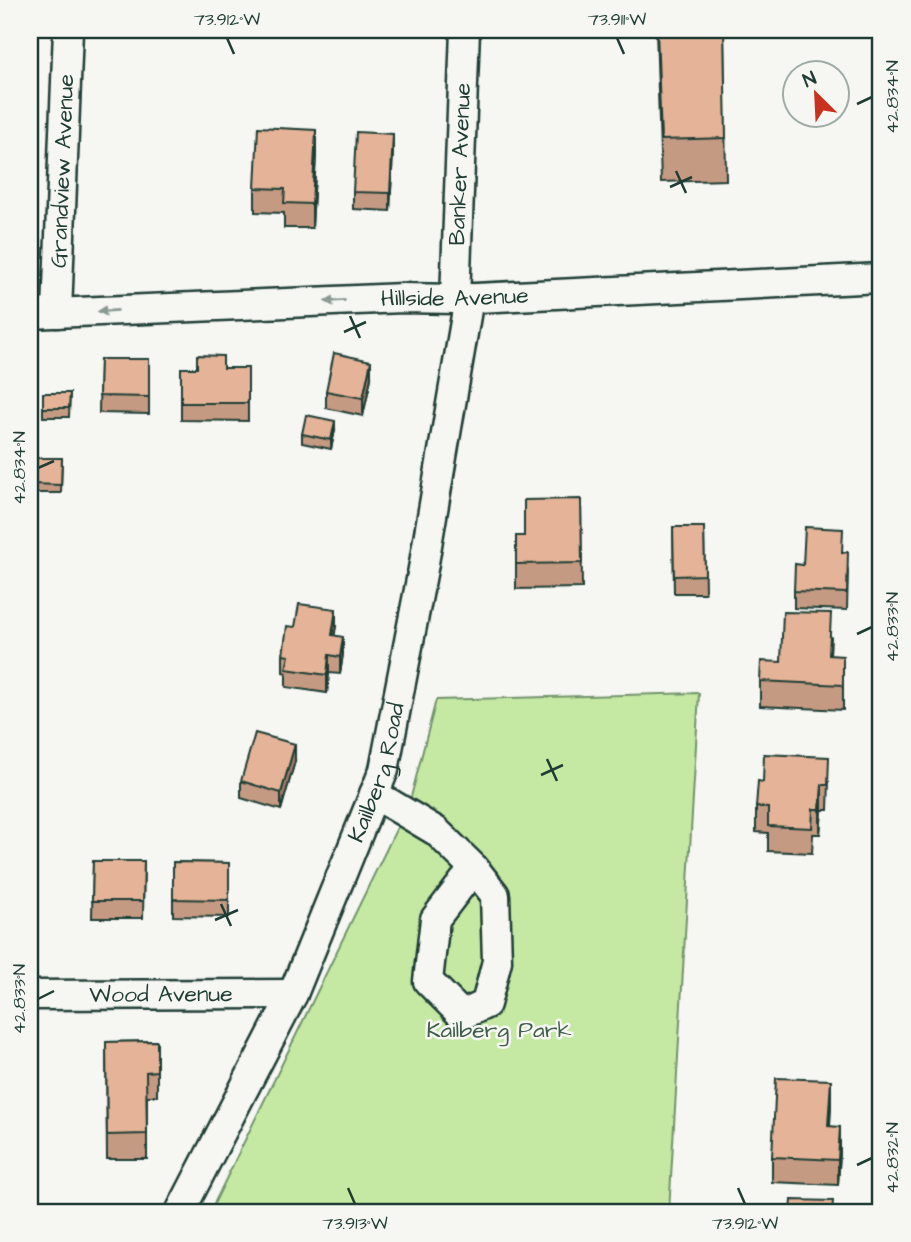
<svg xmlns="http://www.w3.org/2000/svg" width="911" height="1242" viewBox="0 0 911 1242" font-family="'Architects Daughter',sans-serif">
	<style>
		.green { fill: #c5e9a3; stroke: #72936c; stroke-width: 2 }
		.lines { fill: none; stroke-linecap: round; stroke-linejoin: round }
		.minor-casing { stroke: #1f3d34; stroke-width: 33 }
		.minor { stroke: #f6f6f2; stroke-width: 28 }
		.wall { fill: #c59a82; stroke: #1f3d34; stroke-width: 2 }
		.shaded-wall { fill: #a07d6a; stroke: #1f3d34; stroke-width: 2 }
		.building { fill: #e5b397; stroke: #1f3d34; stroke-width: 2 }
		.oneway { fill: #8a9a93 }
		.ticks { fill: none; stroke: #1f3d34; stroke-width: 2.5 }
		.labels { text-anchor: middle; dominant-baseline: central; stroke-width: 5; stroke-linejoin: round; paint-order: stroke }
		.street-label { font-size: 23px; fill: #1f3d34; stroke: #f6f6f2 }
		.park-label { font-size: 23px; fill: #405f4a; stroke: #f6f6f2 }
		.neatline { fill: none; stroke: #1f3d34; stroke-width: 2.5 }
		.ticks-label { font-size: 18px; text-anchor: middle; fill: #1f3d34 }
	</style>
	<rect width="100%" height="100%" fill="#f6f6f2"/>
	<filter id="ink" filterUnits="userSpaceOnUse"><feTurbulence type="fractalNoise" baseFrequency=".0143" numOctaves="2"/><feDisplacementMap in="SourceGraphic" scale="14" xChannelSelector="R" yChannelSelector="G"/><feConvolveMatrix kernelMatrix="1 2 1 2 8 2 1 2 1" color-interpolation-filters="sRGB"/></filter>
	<g filter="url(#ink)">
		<!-- green -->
		<polygon class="green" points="699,693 669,1212 210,1212 410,801 436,700"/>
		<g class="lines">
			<!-- minor casing -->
			<g class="minor-casing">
				<g id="minor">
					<path id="s1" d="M455 299 465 30"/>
					<path id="s2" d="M57 313 68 30"/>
					<path id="s3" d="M30 314 403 298 455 299 881 278"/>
					<polyline points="374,794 436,831 474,868 435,919 428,981 462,1015 486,1004 497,961 495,895 474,868"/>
					<path id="s4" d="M30 995 293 994"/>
					<path id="s5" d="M180 1212 293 994 384 770 423 569 469 298"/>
				</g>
			</g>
			<!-- minor -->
			<use href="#minor" class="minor"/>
		</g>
		<!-- wall -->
		<g class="wall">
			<polygon points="656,30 724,30 726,180 661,182"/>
			<polygon points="393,151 390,211 353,209 353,192"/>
			<polygon points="316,155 312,228 284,228 284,213 255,212 255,188"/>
			<polygon points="100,359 149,359 149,414 99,413"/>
			<polygon points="181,368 248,368 248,421 181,420"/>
			<polygon points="371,378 363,416 326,408 326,391"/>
			<polygon points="43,393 70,393 69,417 43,417"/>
			<polygon points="335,430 331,449 302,443 302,434"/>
			<polygon points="30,458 62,458 61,493 30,493"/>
			<polygon points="581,499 582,588 516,589 516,536 524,536"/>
			<polygon points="673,527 704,527 705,593 674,593"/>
			<polygon points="843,552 848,570 847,610 794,608 794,591 803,565"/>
			<polygon points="336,626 334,635 343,654 340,674 329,673 327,693 286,687 286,673 283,672 283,655 295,627"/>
			<polygon points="831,638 830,655 843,681 843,710 760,706 760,681 781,662"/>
			<polygon points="295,761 281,810 241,798 241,781"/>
			<polygon points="829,782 828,810 822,810 820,834 813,834 812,853 768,851 768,833 756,832 756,807"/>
			<polygon points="93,861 144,861 143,918 92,918"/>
			<polygon points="173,862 229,863 229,917 173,916"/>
			<polygon points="157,1041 157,1096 147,1096 147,1159 107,1159 106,1042"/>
			<polygon points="831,1105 830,1127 840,1152 838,1185 772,1182 772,1157"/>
		</g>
		<!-- shaded-wall -->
		<g class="shaded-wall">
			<polygon points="316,130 316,155 312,228 312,204"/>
			<polygon points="393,134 393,151 390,211 390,193"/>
			<polygon points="371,361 371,378 363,416 363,398"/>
			<polygon points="335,421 335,430 331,449 331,440"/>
			<polygon points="336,609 336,626 332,652 332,635"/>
			<polygon points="343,637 343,654 340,674 340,657"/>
			<polygon points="329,655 329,673 327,693 327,675"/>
			<polygon points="295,744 295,761 281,810 281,793"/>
			<polygon points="822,785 822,810 820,834 820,809"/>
			<polygon points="831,1080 831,1105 828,1151 828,1126"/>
			<polygon points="840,1127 840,1152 838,1185 838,1160"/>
		</g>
		<!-- building -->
		<g class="building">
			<polygon points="657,30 724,30 726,138 661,140"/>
			<polygon points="258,127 316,130 312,204 284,203 285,189 255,188"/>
			<polygon points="356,132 393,134 390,193 353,192"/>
			<polygon points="334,353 371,361 363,398 326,391"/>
			<polygon points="197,355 223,356 223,368 248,368 248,403 181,403 181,368 197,368"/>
			<polygon points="100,359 149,359 149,397 99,396"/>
			<polygon points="43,393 70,393 69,408 43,408"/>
			<polygon points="306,415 335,421 331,440 302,434"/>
			<polygon points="30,458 62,458 61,485 30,484"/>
			<polygon points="581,499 582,563 516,564 516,536 524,536 524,500"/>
			<polygon points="673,527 704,527 705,575 674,576"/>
			<polygon points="805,527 843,529 842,553 848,552 847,593 794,591 795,564 803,565"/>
			<polygon points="299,604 336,609 332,635 343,637 340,657 329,655 327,675 286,669 289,656 283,655 287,626 295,627"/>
			<polygon points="783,612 831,613 829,655 843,656 843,685 760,681 761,661 781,662"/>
			<polygon points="255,733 295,744 281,793 241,781"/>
			<polygon points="764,754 829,757 828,785 822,785 820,809 813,809 812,828 768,826 768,808 756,807 758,781 763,782"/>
			<polygon points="93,861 144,861 143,901 92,901"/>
			<polygon points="173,862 229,863 229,900 173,899"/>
			<polygon points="157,1041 157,1071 146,1072 147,1134 107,1135 106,1042"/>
			<polygon points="776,1078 831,1080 828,1126 840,1127 838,1160 772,1157"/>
			<polygon points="792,1200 833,1201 832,1212 791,1212"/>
		</g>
		<!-- one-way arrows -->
		<defs><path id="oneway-solid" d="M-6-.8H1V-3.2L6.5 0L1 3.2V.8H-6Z" transform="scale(1.75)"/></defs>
		<g class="oneway">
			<use href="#oneway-solid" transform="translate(335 301) rotate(177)"/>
			<use href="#oneway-solid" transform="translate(108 311) rotate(177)"/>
		</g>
	</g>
	<!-- ticks -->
	<path class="ticks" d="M227 38 234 54M617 38 624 54M857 104 872 97M676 171 686 193M670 187 692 177M350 316 360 338M344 332 366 322M38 468 54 461M857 634 872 627M547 759 557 781M541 775 563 765M221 904 231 926M215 920 238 910M38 999 54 991M857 1165 872 1158M348 1188 355 1204M738 1188 745 1204"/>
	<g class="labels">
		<!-- street labels -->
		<g class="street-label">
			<text stroke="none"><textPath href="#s1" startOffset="135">Banker Avenue</textPath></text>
			<text stroke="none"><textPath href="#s2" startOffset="142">Grandview Avenue</textPath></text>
			<text stroke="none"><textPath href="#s3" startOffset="425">Hillside Avenue</textPath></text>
			<text stroke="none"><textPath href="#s5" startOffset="483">Kailberg Road</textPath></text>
			<text stroke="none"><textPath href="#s4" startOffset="131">Wood Avenue</textPath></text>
		</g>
		<!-- park labels -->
		<g class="park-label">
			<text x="499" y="1030">Kailberg Park</text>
		</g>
	</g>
	<!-- margin -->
	<rect width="911" height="1242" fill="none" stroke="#f6f6f2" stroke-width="77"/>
	<!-- north arrow -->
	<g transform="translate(816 94) rotate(336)"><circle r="33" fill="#f6f6f2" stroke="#a0aca6" stroke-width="2"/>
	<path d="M0-5L12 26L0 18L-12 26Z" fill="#c8321e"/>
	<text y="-10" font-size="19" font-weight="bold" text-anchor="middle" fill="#1f3d34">N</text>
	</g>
	<rect x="38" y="38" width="834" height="1166" class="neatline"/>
	<g class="ticks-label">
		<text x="227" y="25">73.912°W</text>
		<text x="617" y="25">73.911°W</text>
		<text transform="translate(892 97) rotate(-90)" y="6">42.834°N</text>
		<text transform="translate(19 468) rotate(-90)" y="6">42.834°N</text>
		<text transform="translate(892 627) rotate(-90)" y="6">42.833°N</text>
		<text transform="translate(19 999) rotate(-90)" y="6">42.833°N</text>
		<text transform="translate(892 1158) rotate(-90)" y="6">42.832°N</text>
		<text x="355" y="1229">73.913°W</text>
		<text x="745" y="1229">73.912°W</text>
	</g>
</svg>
